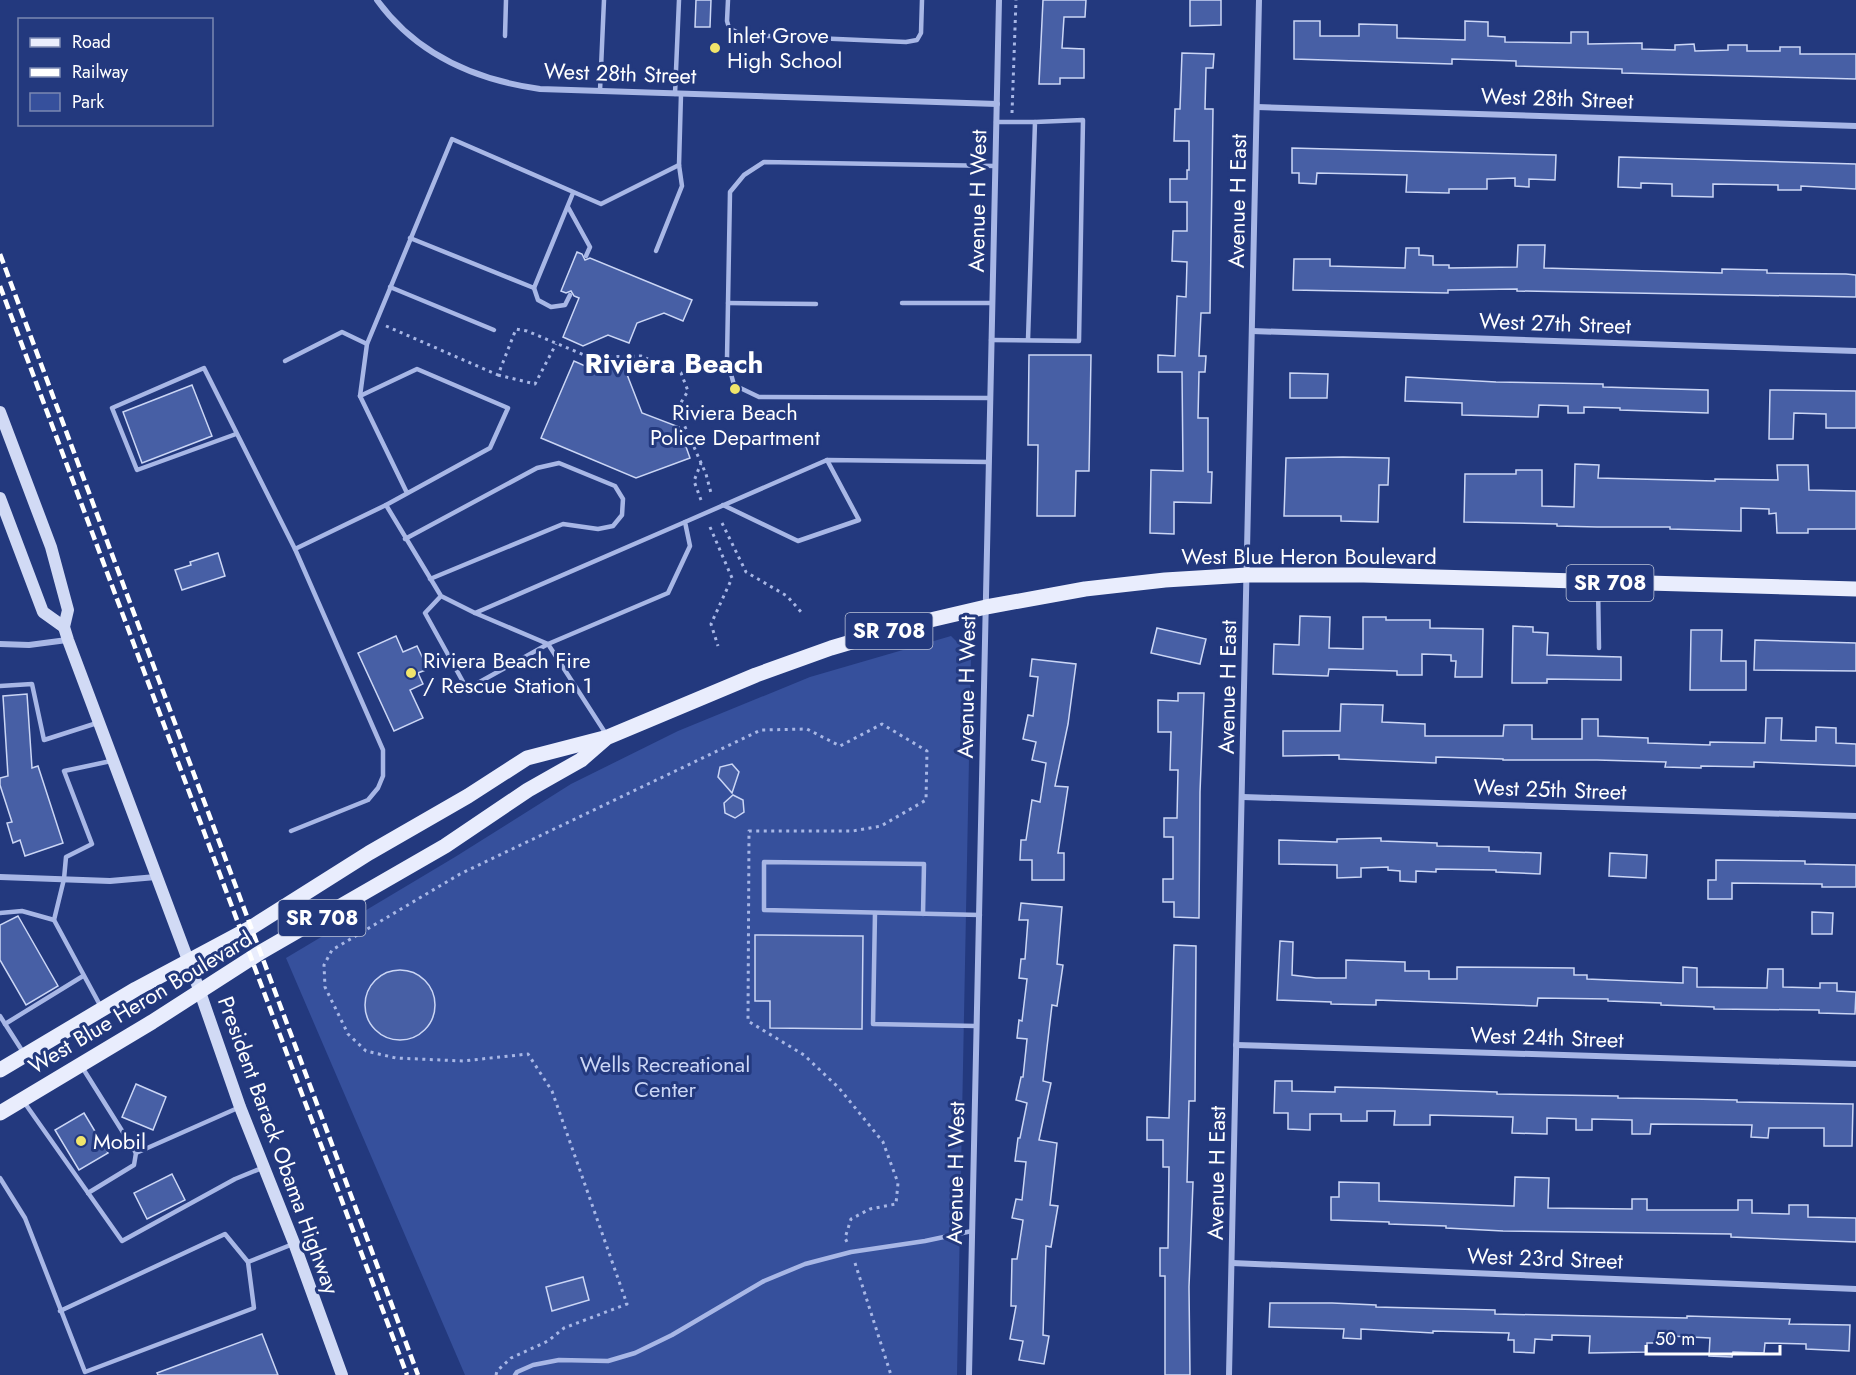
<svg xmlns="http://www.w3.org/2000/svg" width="1856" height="1375" viewBox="0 0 1856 1375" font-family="Jost,sans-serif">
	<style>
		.green { fill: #36509c }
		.building { fill: #475fa5; stroke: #cbd6f5; stroke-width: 1.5 }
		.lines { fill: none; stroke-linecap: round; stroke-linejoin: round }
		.path { stroke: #a8b7e6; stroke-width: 3; stroke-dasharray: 3 4.5; stroke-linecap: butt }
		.lane { stroke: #a8b7e6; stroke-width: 4.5 }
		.street { stroke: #a8b7e6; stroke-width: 6 }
		.secondary { stroke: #d1daf5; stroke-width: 12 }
		.primary { stroke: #e9edfd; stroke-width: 15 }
		.rail { stroke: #fff; stroke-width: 4.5; stroke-dasharray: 10 4.5; stroke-linecap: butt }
		.poi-dot { fill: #f1e56b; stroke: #23397e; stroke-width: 2 }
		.labels { text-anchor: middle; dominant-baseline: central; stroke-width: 6; stroke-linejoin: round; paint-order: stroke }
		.shield { fill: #23397e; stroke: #bdc4d8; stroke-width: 1.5 }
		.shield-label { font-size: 21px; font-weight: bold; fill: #fff }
		.poi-label { font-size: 22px; fill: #fff; stroke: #23397e; text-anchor: start }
		.street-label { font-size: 22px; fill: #fff; stroke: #23397e }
		.park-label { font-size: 22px; fill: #cbd6f5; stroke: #23397e }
		.district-label { font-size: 28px; font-weight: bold; fill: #fff; stroke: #23397e }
	</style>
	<rect width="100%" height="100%" fill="#23397e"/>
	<!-- green -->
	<polygon class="green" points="951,636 971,656 957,1375 465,1375 286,958 455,857 571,784 678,731 810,677"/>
	<!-- building -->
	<g class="building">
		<polygon points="696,0 711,0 710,27 695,27"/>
		<polygon points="1043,0 1086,0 1085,17 1064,17 1062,48 1084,49 1084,78 1060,78 1060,84 1039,84"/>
		<polygon points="1190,0 1221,0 1221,25 1190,26"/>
		<polygon points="1294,21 1320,21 1320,36 1359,36 1359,24 1397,25 1397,38 1465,40 1465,21 1488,22 1488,36 1505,37 1505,42 1571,43 1571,32 1588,32 1588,44 1642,43 1642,49 1675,50 1675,45 1694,44 1695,51 1728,50 1728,45 1747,45 1747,51 1780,51 1780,47 1800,47 1800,54 1856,54 1856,79 1622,73 1622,69 1516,66 1516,61 1452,59 1452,64 1294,59"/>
		<polygon points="1182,53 1214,54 1213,68 1206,68 1205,109 1213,109 1210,313 1201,313 1199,356 1206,356 1205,372 1199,372 1198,418 1208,418 1208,472 1212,472 1211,503 1174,502 1174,534 1150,533 1151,470 1183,471 1182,372 1158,372 1158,355 1175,356 1177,296 1186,297 1187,262 1172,261 1173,231 1187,231 1187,202 1170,202 1170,179 1187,179 1187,170 1189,170 1189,141 1174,141 1175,109 1180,109"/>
		<polygon points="1292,148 1556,155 1555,180 1529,179 1529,187 1515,186 1515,178 1487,179 1487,189 1449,189 1449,193 1406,192 1407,175 1317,173 1316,184 1299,183 1299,173 1292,173"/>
		<polygon points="1619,157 1856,164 1856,189 1801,186 1801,190 1778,190 1778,185 1713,184 1713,197 1672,196 1672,184 1641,183 1641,188 1618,187"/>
		<polygon points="1518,245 1545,245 1544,268 1722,273 1722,269 1767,270 1767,273 1846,274 1856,275 1856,297 1517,291 1517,289 1448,290 1448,293 1293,290 1294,259 1330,259 1330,266 1405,268 1406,248 1419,248 1419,255 1433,256 1433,265 1449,265 1449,268 1517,267"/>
		<polygon points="577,252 582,254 585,260 590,258 692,300 683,321 664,313 637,323 629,343 608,335 583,346 563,337 579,298 574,296 571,291 566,293 561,291"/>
		<polygon points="1029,355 1091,355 1089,471 1076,471 1075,516 1037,516 1038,445 1028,445"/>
		<polygon points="621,359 642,413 679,427 690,458 636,478 541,438 574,361 594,370"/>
		<polygon points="1290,373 1328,374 1327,398 1290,398"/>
		<polygon points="1406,377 1496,382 1603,384 1603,387 1708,390 1708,413 1620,410 1620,408 1584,407 1584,413 1568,413 1568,406 1539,405 1538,417 1462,415 1462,403 1405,401"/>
		<polygon points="192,385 212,436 142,463 123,412"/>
		<polygon points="1770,390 1856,391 1856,428 1826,428 1826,414 1794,413 1793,439 1769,439"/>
		<polygon points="1343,457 1389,458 1388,485 1379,485 1378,522 1341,521 1341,516 1284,516 1286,458"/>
		<polygon points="1575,464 1599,465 1598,478 1715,481 1715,479 1778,480 1777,465 1808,465 1809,490 1856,491 1856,529 1808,529 1808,533 1777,533 1776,513 1769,514 1769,509 1741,508 1741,531 1670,529 1670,527 1597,527 1557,526 1557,524 1464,522 1465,474 1516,474 1516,470 1542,470 1542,506 1574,507"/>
		<polygon points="218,553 225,576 182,590 175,570 191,565 190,562"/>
		<polygon points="1300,616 1330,617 1329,648 1363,649 1363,617 1386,617 1386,620 1430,620 1430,628 1483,629 1482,677 1455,677 1456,661 1451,661 1451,655 1422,654 1422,675 1397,675 1397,671 1329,669 1328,676 1273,674 1274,644 1299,645"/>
		<polygon points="1513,626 1533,627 1533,632 1548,633 1547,655 1621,657 1621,680 1547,679 1547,683 1512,683"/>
		<polygon points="1157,628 1206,639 1200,664 1151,653"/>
		<polygon points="1691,630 1722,630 1721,661 1746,661 1746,690 1690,690"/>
		<polygon points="396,636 403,652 417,646 428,669 418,673 423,684 410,690 423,718 394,731 358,653"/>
		<polygon points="1755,640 1856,643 1856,671 1754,670"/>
		<polygon points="1032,659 1076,664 1068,724 1055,786 1068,787 1058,853 1064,853 1064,880 1032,880 1032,860 1020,860 1021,840 1026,840 1032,800 1040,802 1046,763 1032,760 1036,742 1023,739 1028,715 1033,716 1038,677 1030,676"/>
		<polygon points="1178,693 1204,693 1200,792 1199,918 1174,917 1174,902 1163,902 1163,879 1173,879 1173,837 1164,837 1164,818 1177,818 1178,770 1170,770 1171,732 1158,732 1158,700 1178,701"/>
		<polygon points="27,694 32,768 38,766 63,843 25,856 20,840 13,843 7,823 12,822 0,785 0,778 8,776 3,696"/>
		<polygon points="1341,704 1383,705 1382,722 1425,724 1425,736 1503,736 1504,725 1532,725 1532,739 1582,739 1582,719 1598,719 1598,736 1648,738 1648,743 1710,745 1710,742 1765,743 1766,718 1782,718 1781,740 1816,741 1816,727 1836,728 1836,743 1856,744 1856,766 1754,762 1754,767 1701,766 1701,768 1665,767 1666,762 1597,760 1503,760 1503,759 1436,757 1436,763 1339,759 1339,755 1283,756 1283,731 1340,731"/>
		<polygon points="732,764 739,772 732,793 718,777 720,767"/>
		<polygon points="733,795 743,800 744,812 735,818 725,813 724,803"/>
		<polygon points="1381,838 1381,841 1437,843 1437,846 1489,847 1489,851 1541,853 1540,874 1496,872 1496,870 1436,869 1436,872 1416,871 1416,882 1400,881 1400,871 1388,870 1388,867 1361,868 1361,877 1337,878 1337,865 1279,864 1279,840 1337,842 1337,839"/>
		<polygon points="1610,853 1647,855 1646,878 1609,876"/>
		<polygon points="1716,860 1805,861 1805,864 1856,865 1856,887 1822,887 1822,884 1732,883 1732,899 1708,899 1708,880 1716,880"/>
		<polygon points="1021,903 1062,907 1057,964 1063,965 1057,1006 1052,1005 1043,1081 1051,1083 1039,1140 1057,1143 1050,1205 1058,1206 1051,1247 1046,1246 1043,1335 1049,1336 1044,1364 1019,1360 1023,1341 1010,1339 1016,1306 1011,1306 1012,1259 1017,1259 1023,1220 1012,1218 1016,1199 1022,1200 1026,1162 1015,1161 1018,1138 1020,1138 1027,1103 1016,1100 1021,1077 1023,1077 1027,1039 1017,1038 1019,1020 1022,1021 1027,979 1019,978 1021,959 1025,959 1028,920 1019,920"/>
		<polygon points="1812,912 1833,913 1832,934 1812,934"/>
		<polygon points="18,916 58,986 26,1005 0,960 0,925"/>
		<polygon points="755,935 863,936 862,1029 770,1028 770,1001 755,1001"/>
		<polygon points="1280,941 1293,942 1292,975 1316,978 1346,978 1346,960 1405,962 1405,971 1429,971 1429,979 1457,979 1457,967 1574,968 1574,975 1587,975 1587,979 1683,983 1683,967 1697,968 1697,987 1767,988 1768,969 1783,969 1783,987 1820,988 1820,983 1837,983 1837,991 1856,992 1855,1014 1819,1013 1819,1010 1714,1009 1714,1007 1661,1005 1661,1003 1608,1001 1608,999 1538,998 1537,1006 1376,1000 1376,1005 1331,1004 1331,1002 1277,1000"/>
		<polygon points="1174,945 1196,946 1195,1101 1189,1101 1187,1182 1193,1182 1189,1287 1190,1375 1165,1375 1165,1276 1160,1276 1160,1248 1168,1248 1169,1167 1163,1167 1163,1140 1147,1140 1147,1117 1169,1118"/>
		<circle cx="400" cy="1005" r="35"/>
		<polygon points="1275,1081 1292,1081 1292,1091 1335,1092 1335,1087 1378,1088 1497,1092 1497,1094 1618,1096 1618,1098 1691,1099 1737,1100 1737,1102 1853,1104 1852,1146 1824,1146 1824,1128 1769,1128 1768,1138 1751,1137 1752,1125 1651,1124 1650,1134 1632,1134 1632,1120 1592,1119 1592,1130 1576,1130 1576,1119 1547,1118 1547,1134 1512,1133 1513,1117 1430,1115 1430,1125 1394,1125 1395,1111 1367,1111 1367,1121 1341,1121 1341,1114 1310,1114 1310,1130 1288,1129 1288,1113 1274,1113"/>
		<polygon points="136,1084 166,1097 153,1130 122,1117"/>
		<polygon points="84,1113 108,1153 79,1170 55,1130"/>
		<polygon points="172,1174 185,1200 147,1219 134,1193"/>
		<polygon points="1515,1177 1549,1178 1548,1208 1632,1209 1632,1199 1647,1199 1647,1210 1738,1210 1738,1200 1752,1200 1752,1213 1789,1214 1789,1205 1808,1205 1808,1217 1856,1218 1856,1242 1731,1237 1731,1234 1503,1231 1446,1228 1446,1226 1389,1224 1389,1222 1331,1220 1331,1197 1339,1197 1339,1182 1379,1183 1379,1201 1514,1206"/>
		<polygon points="583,1277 589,1300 552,1311 546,1287"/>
		<polygon points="1270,1303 1332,1303 1376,1305 1376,1307 1495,1310 1495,1314 1687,1318 1687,1316 1790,1319 1789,1324 1850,1325 1849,1351 1806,1349 1806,1344 1765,1343 1764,1353 1733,1352 1732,1357 1709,1356 1710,1338 1670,1336 1669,1343 1647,1343 1647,1352 1589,1353 1590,1336 1552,1335 1552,1340 1535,1339 1534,1353 1514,1352 1514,1340 1508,1340 1509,1333 1433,1331 1433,1333 1361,1329 1361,1339 1343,1338 1344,1329 1269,1327"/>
		<polygon points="262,1334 278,1375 158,1375 157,1373"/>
	</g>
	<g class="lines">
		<!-- path -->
		<g class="path">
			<polyline points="1012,113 1016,0"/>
			<polyline points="386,326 498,375 516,329 527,331 589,357 641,356 681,373 688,391 677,409 706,474 711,493"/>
			<polyline points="498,375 535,384 556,344"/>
			<polyline points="701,500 694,481 701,463"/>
			<polyline points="722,523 746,572 787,596 802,613"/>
			<polyline points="710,527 732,578 711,624 718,646"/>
			<polyline points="855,1263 891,1375"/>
			<polyline points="496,1375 497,1371 511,1358 548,1341 564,1328 627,1304 552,1091 528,1054 463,1061 396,1058 366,1051 348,1034 325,987 324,965 332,950 460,874 761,730 807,729 840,746 882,724 927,751 926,800 881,826 853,831 749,831 748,1021 804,1055 839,1088 883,1142 898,1183 896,1204 870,1209 851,1219 845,1238 847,1242"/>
		</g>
		<!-- lane -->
		<g class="lane">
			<polyline points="728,0 727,21 729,28 742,35 906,42 917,40 921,33 922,0"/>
			<polyline points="505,36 506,0"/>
			<polyline points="600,91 604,0"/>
			<polyline points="675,94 679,0"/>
			<polyline points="996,122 1035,122"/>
			<polyline points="568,207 590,247 586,256"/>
			<polyline points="410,238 534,288 573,193"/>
			<polyline points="656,251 682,186 679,165 681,94"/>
			<polyline points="390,287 494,330"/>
			<polyline points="534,288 538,300 551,307 565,305 570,295"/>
			<polyline points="728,303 816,304"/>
			<polyline points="902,303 992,303"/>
			<polyline points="991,340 1079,341 1083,120 1035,122 1028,340"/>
			<polyline points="285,361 342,332 367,344"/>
			<polyline points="360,396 367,344 452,139 601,204 679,165"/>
			<polyline points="990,398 759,397 734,385 727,359 730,192 744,175 764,162 995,166"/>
			<polyline points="236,434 137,470 112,408 204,368 295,549"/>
			<polyline points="386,505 490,448 508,408 417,369 360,396 407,493"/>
			<polyline points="723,505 798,541 859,520 827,460"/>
			<polyline points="405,539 537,468 559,463 615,486 623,499 622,515 613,526 598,529 563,524 430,579"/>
			<polyline points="1598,585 1599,648"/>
			<polyline points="475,613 685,522"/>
			<polyline points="0,686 32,684 44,740 97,723"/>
			<polyline points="606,734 548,644 668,593 690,546 685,522 827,460 989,462"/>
			<polyline points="291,831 368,800 378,788 383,776 383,750 295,549 386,505 441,596 475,613 548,644 467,689 425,613 441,596"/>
			<polyline points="0,913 22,911 54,920"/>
			<polyline points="875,913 873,1024 976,1026"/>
			<polyline points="923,914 924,864 764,862 764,910 980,915"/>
			<polyline points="101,1007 54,920 64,879 66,857 92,844 64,771 111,761"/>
			<polyline points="0,1016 23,1052"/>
			<polyline points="5,1024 83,976"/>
			<polyline points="82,1067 136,1153 240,1107"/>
			<polyline points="24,1102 122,1241 235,1179 262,1168"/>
			<polyline points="0,1178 25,1218 85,1372 254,1308 248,1262 225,1234 60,1311"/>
			<polyline points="88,1193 134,1165 136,1153"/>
			<polyline points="248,1262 293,1244"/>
			<polyline points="515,1375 517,1372 533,1365 559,1360 608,1361 635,1353 672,1335 764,1281 805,1264 851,1252 925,1241 972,1231"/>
		</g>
		<!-- street -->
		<g class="street">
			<path d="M377 0C416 54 476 80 540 89L997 104"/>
			<polyline points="1257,107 1856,126"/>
			<polyline points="1252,331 1856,351"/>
			<polyline points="0,644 29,645 67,640"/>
			<polyline points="1243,797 1856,816"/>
			<polyline points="0,877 110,881 156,877"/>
			<polyline points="1236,1045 1856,1064"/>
			<polyline points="1232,1263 1856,1289"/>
			<polyline points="969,1375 999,0"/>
			<polyline points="1229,1375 1259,0"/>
		</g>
		<!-- secondary -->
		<g class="secondary">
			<polyline points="0,412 51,547 68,610 64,627 68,640 200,992 240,1107 294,1243 342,1375"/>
			<polyline points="0,498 43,612 64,627"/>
		</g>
		<!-- primary -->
		<g class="primary">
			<polyline points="0,1070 136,989 252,927 369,853 468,796 527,758 608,737 756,675 831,648 909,625 986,607 1085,589 1165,580 1247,575 1364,575 1856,589"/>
			<polyline points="0,1113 152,1022 261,952 445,846 528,790 581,760 605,739"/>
		</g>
		<!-- rail -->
		<g class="rail">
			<polyline points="0,254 418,1375"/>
			<polyline points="0,286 407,1375"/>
		</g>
	</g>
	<!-- markers -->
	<g class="poi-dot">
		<circle cx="715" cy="48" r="6"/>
		<circle cx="735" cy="389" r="6"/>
		<circle cx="411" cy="673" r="6"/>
		<circle cx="81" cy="1141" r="6"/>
	</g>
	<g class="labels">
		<!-- shield labels -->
		<g class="shield">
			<rect x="1566.5" y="565" width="87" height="36" rx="4.5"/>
			<rect x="845.5" y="613" width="87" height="36" rx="4.5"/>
			<rect x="278.5" y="900" width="87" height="36" rx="4.5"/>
		</g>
		<g class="shield-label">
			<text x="1610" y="583">SR 708</text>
			<text x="889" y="631">SR 708</text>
			<text x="322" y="918">SR 708</text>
		</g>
		<!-- poi labels -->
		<g class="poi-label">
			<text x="727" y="35">Inlet Grove<tspan x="727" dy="25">High School</tspan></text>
			<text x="735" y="412" text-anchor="middle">Riviera Beach<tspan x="735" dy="25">Police Department</tspan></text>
			<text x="423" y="660">Riviera Beach Fire<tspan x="423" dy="25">/ Rescue Station 1</tspan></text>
			<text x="93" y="1141">Mobil</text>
		</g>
		<!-- street labels -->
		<g class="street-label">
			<text transform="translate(620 73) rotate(2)">West 28th Street</text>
			<text transform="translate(1557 98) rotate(2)">West 28th Street</text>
			<text transform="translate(977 201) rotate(-89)">Avenue H West</text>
			<text transform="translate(1237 201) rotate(-89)">Avenue H East</text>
			<text transform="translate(1555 323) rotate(2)">West 27th Street</text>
			<text x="1309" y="556">West Blue Heron Boulevard</text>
			<text transform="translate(966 687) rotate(-89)">Avenue H West</text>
			<text transform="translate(1227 687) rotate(-89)">Avenue H East</text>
			<text transform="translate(1550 789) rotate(2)">West 25th Street</text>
			<text transform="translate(140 1002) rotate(-31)">West Blue Heron Boulevard</text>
			<text transform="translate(1547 1037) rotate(2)">West 24th Street</text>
			<text transform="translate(279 1145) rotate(70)">President Barack Obama Highway</text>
			<text transform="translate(955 1173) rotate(-89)">Avenue H West</text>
			<text transform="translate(1216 1173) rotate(-89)">Avenue H East</text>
			<text transform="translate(1545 1258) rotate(2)">West 23rd Street</text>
		</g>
		<!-- park labels -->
		<g class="park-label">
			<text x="665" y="1064">Wells Recreational<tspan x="665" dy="25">Center</tspan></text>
		</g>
		<!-- district labels -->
		<g class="district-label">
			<text x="674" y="363">Riviera Beach</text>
		</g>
	</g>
	<!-- legend -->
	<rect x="18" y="18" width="195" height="108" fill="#23397e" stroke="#7b88b2" stroke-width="1.5"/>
	<rect x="30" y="38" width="30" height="9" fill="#e9edfd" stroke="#7b88b2" stroke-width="1.5"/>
	<text x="72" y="48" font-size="18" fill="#ffffff">Road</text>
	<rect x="30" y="68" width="30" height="9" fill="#ffffff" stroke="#7b88b2" stroke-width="1.5"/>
	<text x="72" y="78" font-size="18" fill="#ffffff">Railway</text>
	<rect x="30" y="93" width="30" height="18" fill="#36509c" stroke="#7b88b2" stroke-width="1.5"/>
	<text x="72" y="108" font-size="18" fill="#ffffff">Park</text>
	<!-- scale -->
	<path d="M1646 1345v9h134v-9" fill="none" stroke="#ffffff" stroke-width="3"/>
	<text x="1655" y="1345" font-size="18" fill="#ffffff" stroke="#23397e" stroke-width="4.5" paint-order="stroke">50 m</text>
</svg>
